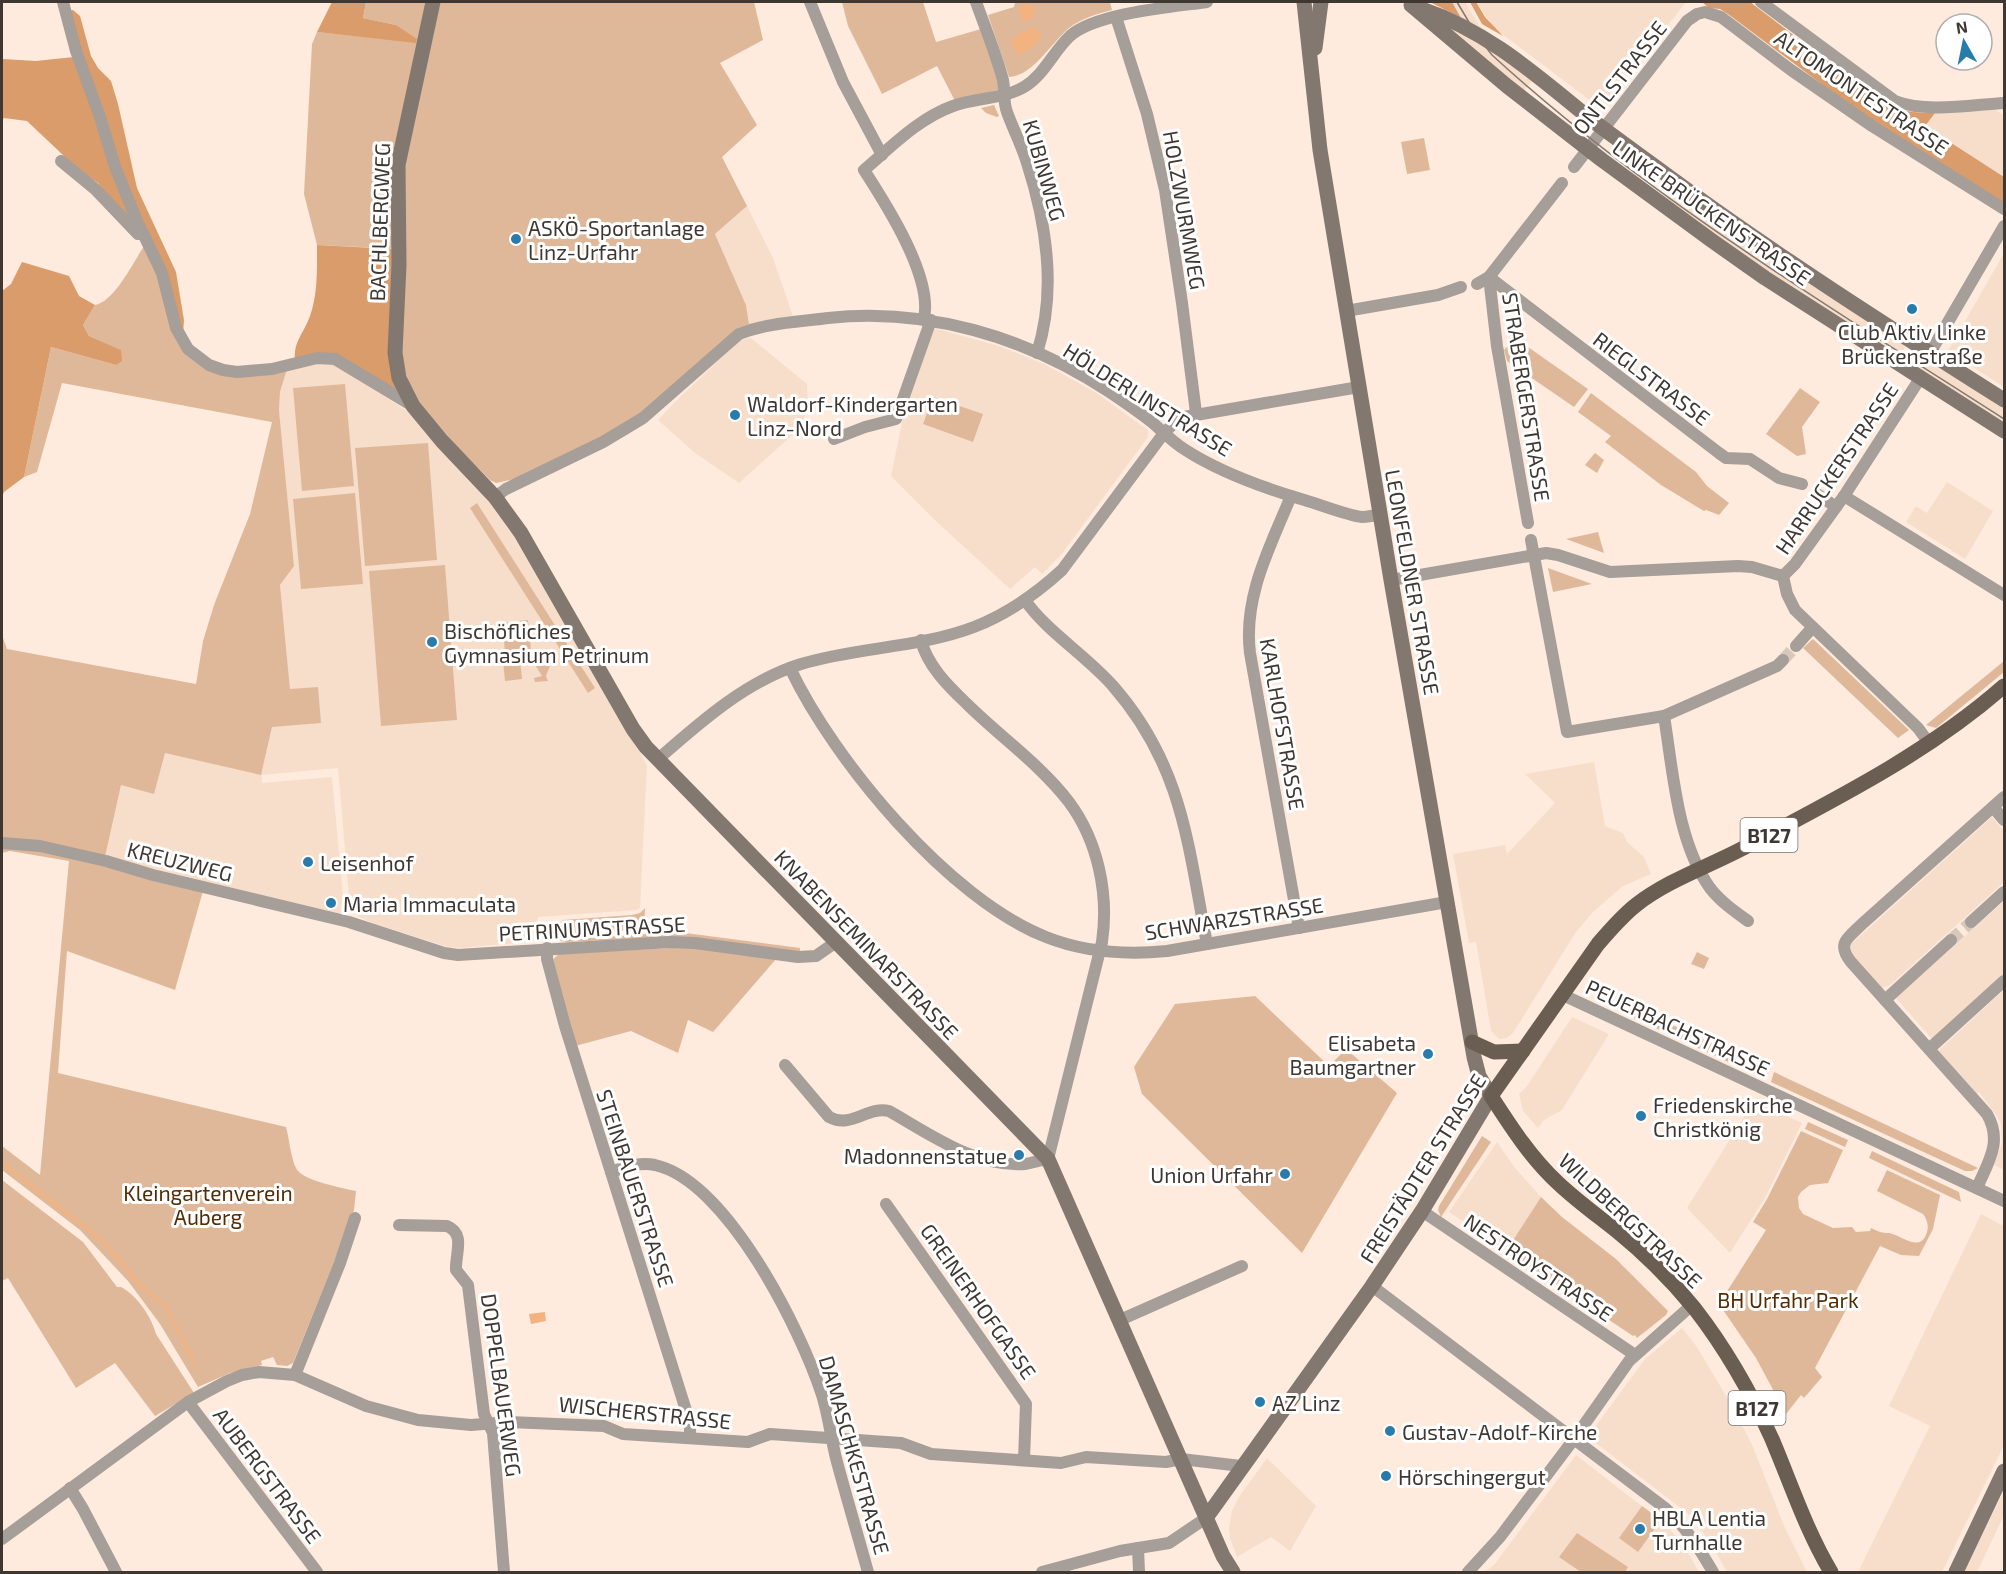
<svg xmlns="http://www.w3.org/2000/svg" width="2006" height="1574" viewBox="0 0 2006 1574" font-family="'Exo 2',sans-serif">
	<style>
		.built { fill: #f7decb }
		.green { fill: #dfb89a }
		.forest { fill: #d99c6a }
		.water { fill: #f2b381 }
		.lines { fill: none; stroke-linecap: round; stroke-linejoin: round }
		.stream { stroke: #f2b381; stroke-width: 3 }
		.street-tunnel { stroke: #d8c7bb; stroke-width: 12; stroke-dasharray: 12 6; stroke-linecap: butt }
		.street { stroke: #a69e99; stroke-width: 12 }
		.secondary { stroke: #83786f; stroke-width: 15 }
		.primary { stroke: #6a5d52; stroke-width: 15 }
		.tram { stroke: #857971; stroke-width: 1.5 }
		.poi-dot { fill: #297bab; stroke: #fff; stroke-width: 2 }
		.labels { text-anchor: middle; dominant-baseline: central; stroke-width: 6; stroke-linejoin: round; paint-order: stroke }
		.shield { fill: #fff; stroke: #797470; stroke-width: 1.5 }
		.shield-label { font-size: 20px; font-weight: bold; fill: #3f3832 }
		.street-label { font-size: 21px; fill: #3f3832; stroke: #fff }
		.poi-label { font-size: 21px; fill: #3f3832; stroke: #fff; text-anchor: start }
		.park-label { font-size: 21px; fill: #532c03; stroke: #fff }
	</style>
	<rect width="100%" height="100%" fill="#feebdd"/>
	<!-- built -->
	<g class="built">
		<polygon points="1452,2 1465,2 1481,28 1461,18"/>
		<polygon points="1476,2 1686,2 1612,98 1603,106 1599,107 1494,28"/>
		<polygon points="1439,21 1489,46 1534,79 1523,92"/>
		<polygon points="1996,110 2004,116 2004,177 1924,126 1935,113"/>
		<polygon points="1674,188 1904,342 1903,345 1905,347 1899,357 1809,300 1665,201"/>
		<polygon points="747,206 773,258 794,319 749,324 746,305 715,234"/>
		<polygon points="2004,253 2004,387 1948,351"/>
		<polygon points="934,328 999,346 1044,364 1095,392 1148,430 1148,437 1061,555 1042,574 1035,567 1010,589 939,524 891,476 903,418"/>
		<polygon points="751,338 807,384 808,409 801,427 739,483 695,453 658,420 676,401 740,340"/>
		<polygon points="1912,347 2004,406 2004,425 1904,359"/>
		<polygon points="331,361 410,413 509,523 639,750 647,766 640,908 637,910 538,917 530,942 459,948 448,947 372,923 354,914 350,910 338,768 262,775 262,783 332,777 344,908 343,912 339,914 105,857 121,784 165,753 261,774 272,727 290,689 280,585 294,566 279,410 280,392 287,369"/>
		<polygon points="1947,482 1993,511 1965,559 1906,522 1916,506 1927,513"/>
		<polygon points="1594,762 1605,826 1623,833 1627,842 1644,857 1651,874 1623,886 1593,912 1576,932 1513,1033 1507,1038 1499,1039 1491,1031 1476,942 1469,943 1453,854 1505,845 1507,854 1555,803 1525,774"/>
		<polygon points="1992,817 2004,831 2004,882 1890,985 1882,988 1853,959 1849,946"/>
		<polygon points="2004,901 2004,974 1932,1039 1896,998"/>
		<polygon points="2004,990 2004,1170 1994,1165 2002,1143 2001,1124 1997,1116 1979,1092 1977,1094 1938,1051"/>
		<polygon points="1572,1017 1609,1034 1562,1110 1544,1120 1538,1128 1523,1111 1519,1094 1527,1086"/>
		<polygon points="1754,1101 1802,1123 1765,1198 1730,1253 1687,1208"/>
		<polygon points="1497,1142 1515,1168 1541,1197 1506,1251 1449,1212"/>
		<polygon points="1981,1214 2004,1226 2004,1445 1942,1572 1858,1572 1930,1426 1889,1406"/>
		<polygon points="1682,1328 1697,1347 1735,1411 1753,1447 1785,1528 1807,1572 1727,1572 1712,1545 1691,1516 1592,1440 1592,1431 1645,1359"/>
		<polygon points="1576,1455 1661,1521 1682,1542 1699,1572 1484,1572 1494,1565"/>
		<polygon points="1267,1458 1316,1506 1290,1551 1271,1537 1237,1557 1230,1538 1229,1528 1232,1510 1239,1497"/>
		<polygon points="2004,1491 2004,1515 1977,1572 1964,1572"/>
	</g>
	<!-- green -->
	<g class="green">
		<polygon points="366,2 754,2 763,40 720,63 757,125 722,157 747,206 715,234 746,305 749,324 738,328 646,410 611,432 515,479 496,483 490,480 460,450 421,405 411,390 404,368 401,353 405,249 317,245 304,194 312,44 317,32 416,42 396,25 363,18"/>
		<polygon points="842,2 923,2 936,42 981,29 999,80 998,90 955,101 937,66 882,94 848,26"/>
		<path d="M1015 2H1110L1112 10C1097 14 1082 18 1069 28 1052 42 1033 76 1009 77L988 15 1014 7Z"/>
		<polygon points="994,105 999,116 997,117 986,113 981,108"/>
		<polygon points="1424,138 1430,170 1407,174 1401,142"/>
		<path d="M144 246 152 257 174 331 208 368 287 369 280 392 279 410 294 566 280 585 290 689 318 687 321 723 272 727 261 775 165 753 154 794 121 785 105 857 2 840V635L7 649 196 684 203 641 214 605 250 514 272 422 62 383 37 472 24 477 51 347 116 365 120 350 89 336 83 325 95 305C114 302 133 263 144 246Z"/>
		<polygon points="1515,338 1588,389 1574,407 1507,361 1504,350"/>
		<polygon points="345,384 354,486 302,491 293,388"/>
		<polygon points="1800,388 1820,402 1802,427 1806,454 1797,456 1766,434"/>
		<polygon points="1591,393 1696,472 1707,486 1729,503 1719,515 1706,510 1704,511 1661,485 1605,442 1611,436 1578,412"/>
		<polygon points="933,397 983,414 973,442 923,424"/>
		<polygon points="428,443 437,560 365,566 355,448"/>
		<polygon points="1595,453 1604,460 1597,473 1585,465"/>
		<polygon points="355,493 363,584 301,589 293,499"/>
		<polygon points="477,503 595,688 588,693 470,508"/>
		<polygon points="1598,532 1604,553 1566,539"/>
		<polygon points="445,565 457,720 381,726 369,571"/>
		<polygon points="1548,568 1592,584 1553,592"/>
		<polygon points="528,620 529,633 503,635 502,623"/>
		<polygon points="530,638 531,651 505,653 504,641"/>
		<polygon points="1813,639 1909,730 1898,738 1803,648"/>
		<polygon points="543,656 553,658 546,676 548,681 535,682 534,678 542,676 532,660"/>
		<polygon points="520,659 522,679 505,681 503,661"/>
		<polygon points="2004,661 2004,672 1936,728 1926,725"/>
		<path d="M2 847 40 850 203 891 175 990 67 951 58 1073 286 1127C289 1137 291 1159 296 1168 302 1181 343 1188 356 1191L354 1210 348 1228 293 1363 287 1366 277 1365 273 1357 261 1361 262 1365 230 1373 198 1387 160 1324 128 1281 80 1230 2 1170V1146L40 1175 69 861 10 851 2 853Z"/>
		<polygon points="645,908 644,929 555,936 550,934 551,929 563,920 632,915 640,913"/>
		<polygon points="678,932 800,948 800,952 677,937 566,942 558,940"/>
		<polygon points="689,947 776,959 713,1032 688,1020 678,1053 631,1031 575,1046 553,959 559,954"/>
		<polygon points="1697,952 1709,958 1704,969 1691,964"/>
		<polygon points="1255,996 1329,1066 1346,1049 1397,1093 1302,1253 1142,1094 1134,1067 1175,1004"/>
		<polygon points="1622,1002 1692,1034 1690,1041 1687,1042 1620,1012"/>
		<polygon points="1698,1037 1769,1070 1766,1077 1763,1078 1694,1046"/>
		<polygon points="1774,1072 1978,1168 1972,1171 1965,1171 1771,1082"/>
		<polygon points="1808,1122 1848,1140 1845,1147 1805,1129"/>
		<path d="M1801 1131 1843 1150 1828 1183 1810 1185 1801 1192 1798 1197 1799 1208 1803 1214 1833 1228 1852 1227 1856 1232 1870 1231 1871 1228C1879 1232 1882 1233 1889 1233 1901 1235 1921 1254 1927 1232 1929 1226 1927 1219 1923 1214L1877 1191 1887 1170 1940 1195 1933 1229 1919 1256 1901 1255 1880 1246 1815 1368 1822 1377 1804 1398 1801 1395 1786 1414 1756 1358 1719 1304 1766 1230 1753 1222 1767 1199Z"/>
		<polygon points="1482,1136 1491,1142 1441,1217 1438,1210 1439,1206"/>
		<polygon points="1872,1151 1959,1192 1961,1202 1869,1158"/>
		<path d="M2 1180 83 1242 117 1287H121C137 1295 152 1318 156 1334L194 1393 155 1416 115 1363 76 1388 8 1278 2 1281Z"/>
		<polygon points="1541,1197 1562,1217 1616,1259 1668,1311 1666,1315 1637,1338 1635,1335 1633,1336 1506,1251"/>
		<polygon points="1642,1506 1661,1520 1638,1552 1619,1538"/>
		<polygon points="1577,1533 1628,1567 1625,1572 1581,1572 1559,1557"/>
	</g>
	<!-- forest -->
	<g class="forest">
		<polygon points="332,2 366,2 363,18 396,25 417,39 416,43 317,32"/>
		<polygon points="1430,2 1452,2 1461,18"/>
		<polygon points="1470,2 1476,2 1485,17 1503,36 1482,24"/>
		<path d="M1702 2H1750L1833 65 1834 69C1870 95 1887 114 1935 113L1925 126 2004 177V204L1855 109 1728 14 1720 9 1709 8Z"/>
		<polygon points="73,10 80,16 91,56 98,68 111,81 118,104 137,188 176,272 184,320 183,335 127,192 68,11"/>
		<polygon points="74,57 136,226 113,203 98,183 81,172 27,121 4,118 2,121 2,59 36,61"/>
		<path d="M317 245 395 249 398 391 354 366 295 360C293 342 304 333 310 316 318 294 317 268 317 245Z"/>
		<polygon points="22,262 69,276 79,296 95,305 83,325 89,336 121,350 122,361 116,365 51,347 24,477 4,492 2,497 2,291 11,284"/>
	</g>
	<!-- water -->
	<g class="water">
		<circle cx="1027" cy="12" r="8"/>
		<polygon points="1034,27 1042,35 1033,46 1019,56 1010,39"/>
		<polygon points="545,1312 546,1321 531,1324 529,1314"/>
	</g>
	<g class="lines">
		<!-- stream -->
		<polyline class="stream" points="2,1163 101,1239 142,1287 164,1305 196,1365"/>
		<!-- street-tunnel -->
		<g class="street-tunnel">
			<polyline points="1783,660 1796,646"/>
			<polyline points="1951,940 1971,922"/>
		</g>
		<!-- street -->
		<g class="street">
			<polyline points="63,2 76,51 100,117 115,167 137,221 162,273 176,328 188,349 209,365 223,370 237,372 272,369 317,358 335,359 413,406"/>
			<polyline points="810,2 843,82 882,155"/>
			<path d="M976 2C985 27 996 54 1003 80 1005 90 1003 102 1007 112 1013 129 1022 146 1027 163 1047 225 1057 291 1037 353"/>
			<path d="M1761 2 1895 101C1926 113 1970 105 2004 103"/>
			<polyline points="1116,17 1147,114 1165,190 1182,303 1196,413"/>
			<polyline points="61,161 95,189 138,234 142,234"/>
			<polyline points="1574,167 1687,21 1697,14 1705,12 1721,17 1791,70 1872,126 2004,209"/>
			<polyline points="1489,277 1719,453 1726,458 1750,459 1779,478 1802,484"/>
			<polyline points="1489,277 1497,346 1528,523"/>
			<polyline points="1477,284 1489,277 1562,183"/>
			<polyline points="1346,311 1438,295 1461,287"/>
			<path d="M924 318C933 277 886 204 864 170 891 147 919 118 953 106 976 98 1003 99 1024 87 1044 75 1053 52 1070 36 1096 13 1172 7 1207 2"/>
			<polyline points="1930,353 2004,226"/>
			<polyline points="834,439 865,427 896,419 931,320"/>
			<polyline points="1817,494 1836,507"/>
			<path d="M1291 496C1270 547 1243 597 1250 653L1299 928"/>
			<polyline points="1844,496 2004,595"/>
			<path d="M495 497 506 489 603 442 643 418 739 334C766 323 799 322 828 318 926 307 1026 337 1108 391 1123 401 1139 412 1153 423 1163 432 1173 442 1184 449 1219 472 1261 487 1301 499 1316 503 1348 516 1362 517 1368 517 1374 515 1380 515"/>
			<path d="M1531 540 1567 732 1664 716C1673 771 1677 842 1710 888 1720 901 1734 911 1748 921"/>
			<polyline points="1783,576 1787,594 1795,610 1918,728 1929,743"/>
			<polyline points="1391,580 1546,553 1558,555 1610,572 1738,566 1752,567 1783,576 1795,564 1844,496 1921,377"/>
			<path d="M1025 600C1045 630 1088 657 1113 686 1183 766 1188 846 1207 944"/>
			<polyline points="1796,646 1812,628"/>
			<path d="M790 668C834 761 949 899 1046 937 1086 953 1126 955 1167 951L1447 902"/>
			<polyline points="1664,716 1777,666 1783,660"/>
			<path d="M657 760C699 723 746 681 801 664 857 647 919 648 974 627 1007 614 1036 594 1062 570L1164 433 1173 424 1184 417 1359 387"/>
			<polyline points="1993,807 2004,820"/>
			<polyline points="2,843 40,846 106,861 153,875 349,922 444,953 458,955 670,942 695,943 798,957 816,956 836,942"/>
			<polyline points="1971,922 2004,892"/>
			<polyline points="547,948 547,959 565,1026 690,1423 690,1438"/>
			<polyline points="1563,995 2004,1201"/>
			<polyline points="1885,1000 1951,940"/>
			<polyline points="1929,1049 2004,981"/>
			<path d="M785 1065 829 1117C851 1129 867 1106 889 1111 930 1134 976 1168 1025 1164 1032 1163 1040 1160 1048 1159L1102 942C1109 894 1098 841 1069 802 1040 764 999 736 966 703 948 686 927 665 921 640"/>
			<path d="M611 1172C626 1167 639 1162 655 1165 727 1181 801 1330 822 1395 829 1417 831 1440 837 1462 847 1499 858 1536 868 1572"/>
			<path d="M1977 1188C1988 1162 2003 1142 1987 1114L1851 962C1836 943 1848 938 1862 924L2004 797"/>
			<polyline points="886,1204 1026,1404 1024,1460"/>
			<polyline points="1422,1211 1635,1355"/>
			<path d="M399 1225 447 1226C466 1234 455 1254 456 1270L468 1285 484 1414 493 1433 504 1572"/>
			<path d="M1372 1286 1665 1508C1686 1527 1699 1548 1713 1572"/>
			<polyline points="1120,1320 1242,1266"/>
			<polyline points="295,1375 340,1263 355,1218"/>
			<polyline points="188,1402 317,1572"/>
			<polyline points="70,1488 83,1509 116,1572"/>
			<polyline points="2,1539 188,1402 227,1381 242,1375 259,1372 295,1375 366,1406 418,1420 471,1425 509,1422 604,1426 623,1434 748,1442 770,1434 901,1443 931,1454 1061,1463 1086,1457 1166,1462 1181,1459 1241,1466"/>
			<polyline points="1138,1548 1139,1572"/>
			<polyline points="1042,1572 1120,1551 1169,1543 1206,1518"/>
			<polyline points="1468,1572 1500,1537 1574,1439 1629,1361 1692,1305"/>
		</g>
		<!-- secondary -->
		<g class="secondary">
			<polyline points="433,2 398,165 399,265 395,353 399,378 413,406 442,441 495,497 521,533 633,729 646,747 1048,1159 1223,1556 1233,1572"/>
			<polyline points="1411,5 1507,86 1602,160 1711,240 1765,278 2004,431"/>
			<path d="M1422 9C1487 31 1535 74 1588 117 1614 137 1641 156 1668 176 1777 256 1890 328 2004 400"/>
			<polyline points="1315,48 1321,2"/>
			<polyline points="1206,1518 1372,1286 1422,1211 1491,1096 1479,1076 1474,1057 1391,580 1320,150 1304,2"/>
			<polyline points="1956,1572 2004,1471"/>
		</g>
		<!-- primary -->
		<g class="primary">
			<polyline points="1472,1042 1494,1052 1523,1051"/>
			<path d="M1831 1572C1806 1530 1791 1484 1772 1439 1751 1393 1726 1349 1695 1309 1673 1282 1645 1254 1618 1232 1598 1216 1577 1201 1558 1183 1531 1158 1511 1127 1491 1096L1598 944C1610 930 1622 916 1636 905 1669 879 1713 865 1749 845 1838 798 1929 752 2004 686"/>
		</g>
		<!-- tram -->
		<path class="tram" d="M1457 2 1476 34 1492 55C1647 197 1828 306 2004 419"/>
	</g>
	<!-- markers -->
	<g class="poi-dot">
		<circle cx="516" cy="239" r="6"/>
		<circle cx="1912" cy="309" r="6"/>
		<circle cx="735" cy="415" r="6"/>
		<circle cx="432" cy="642" r="6"/>
		<circle cx="308" cy="862" r="6"/>
		<circle cx="331" cy="903" r="6"/>
		<circle cx="1428" cy="1054" r="6"/>
		<circle cx="1641" cy="1116" r="6"/>
		<circle cx="1019" cy="1155" r="6"/>
		<circle cx="1285" cy="1174" r="6"/>
		<circle cx="1260" cy="1402" r="6"/>
		<circle cx="1390" cy="1431" r="6"/>
		<circle cx="1386" cy="1476" r="6"/>
		<circle cx="1640" cy="1529" r="6"/>
	</g>
	<g class="labels">
		<!-- shield labels -->
		<g class="shield">
			<rect x="1740.5" y="818" width="57" height="34" rx="4.5"/>
			<rect x="1728.5" y="1391" width="57" height="34" rx="4.5"/>
		</g>
		<g class="shield-label">
			<text x="1769" y="835">B127</text>
			<text x="1757" y="1408">B127</text>
		</g>
		<!-- street labels -->
		<g class="street-label">
			<text transform="translate(1619 77) rotate(-52)">ONTLSTRASSE</text>
			<text transform="translate(1862 92) rotate(34)">ALTOMONTESTRASSE</text>
			<text transform="translate(1045 170) rotate(74)">KUBINWEG</text>
			<text transform="translate(1185 210) rotate(80)">HOLZWURMWEG</text>
			<text transform="translate(1712 212) rotate(35)">LINKE BRÜCKENSTRASSE</text>
			<text transform="translate(379 222) rotate(-88)">BACHLBERGWEG</text>
			<text transform="translate(1652 378) rotate(37)">RIEGLSTRASSE</text>
			<text transform="translate(1527 397) rotate(81)">STRABERGERSTRASSE</text>
			<text transform="translate(1148 399) rotate(32)">HÖLDERLINSTRASSE</text>
			<text transform="translate(1836 468) rotate(-56)">HARRUCKERSTRASSE</text>
			<text transform="translate(1413 582) rotate(80)">LEONFELDNER STRASSE</text>
			<text transform="translate(1283 724) rotate(80)">KARLHOFSTRASSE</text>
			<text transform="translate(180 861) rotate(14)">KREUZWEG</text>
			<text transform="translate(1234 918) rotate(-9)">SCHWARZSTRASSE</text>
			<text transform="translate(592 928) rotate(-3)">PETRINUMSTRASSE</text>
			<text transform="translate(867 944) rotate(46)">KNABENSEMINARSTRASSE</text>
			<text transform="translate(1678 1027) rotate(25)">PEUERBACHSTRASSE</text>
			<text transform="translate(1422 1168) rotate(-58)">FREISTÄDTER STRASSE</text>
			<text transform="translate(636 1188) rotate(72)">STEINBAUERSTRASSE</text>
			<text transform="translate(1631 1220) rotate(43)">WILDBERGSTRASSE</text>
			<text transform="translate(1539 1267) rotate(34)">NESTROYSTRASSE</text>
			<text transform="translate(979 1301) rotate(55)">GREINERHOFGASSE</text>
			<text transform="translate(502 1385) rotate(82)">DOPPELBAUERWEG</text>
			<text transform="translate(645 1412) rotate(6)">WISCHERSTRASSE</text>
			<text transform="translate(855 1455) rotate(74)">DAMASCHKESTRASSE</text>
			<text transform="translate(268 1475) rotate(53)">AUBERGSTRASSE</text>
		</g>
		<!-- poi labels -->
		<g class="poi-label">
			<text x="528" y="227">ASKÖ-Sportanlage<tspan x="528" dy="24">Linz-Urfahr</tspan></text>
			<text x="1912" y="331" text-anchor="middle">Club Aktiv Linke<tspan x="1912" dy="24">Brückenstraße</tspan></text>
			<text x="747" y="403">Waldorf-Kindergarten<tspan x="747" dy="24">Linz-Nord</tspan></text>
			<text x="444" y="630">Bischöfliches<tspan x="444" dy="24">Gymnasium Petrinum</tspan></text>
			<text x="320" y="862">Leisenhof</text>
			<text x="343" y="903">Maria Immaculata</text>
			<text x="1416" y="1042" text-anchor="end">Elisabeta<tspan x="1416" dy="24">Baumgartner</tspan></text>
			<text x="1653" y="1104">Friedenskirche<tspan x="1653" dy="24">Christkönig</tspan></text>
			<text x="1007" y="1155" text-anchor="end">Madonnenstatue</text>
			<text x="1273" y="1174" text-anchor="end">Union Urfahr</text>
			<text x="1272" y="1402">AZ Linz</text>
			<text x="1402" y="1431">Gustav-Adolf-Kirche</text>
			<text x="1398" y="1476">Hörschingergut</text>
			<text x="1652" y="1517">HBLA Lentia<tspan x="1652" dy="24">Turnhalle</tspan></text>
		</g>
		<!-- park labels -->
		<g class="park-label">
			<text x="208" y="1192">Kleingartenverein<tspan x="208" dy="24">Auberg</tspan></text>
			<text x="1788" y="1299">BH Urfahr Park</text>
		</g>
	</g>
	<!-- border -->
	<rect width="2006" height="1574" fill="none" stroke="#3f3832" stroke-width="6"/>
	<!-- north arrow -->
	<g transform="translate(1964 42) rotate(351)"><circle r="28" fill="#ffffff" stroke="#b2afad" stroke-width="1.5"/>
	<path d="M0-4.5L10 22L0 15L-10 22Z" fill="#297bab"/>
	<text y="-9" font-size="16" font-weight="bold" text-anchor="middle" fill="#3f3832">N</text>
	</g>
</svg>
